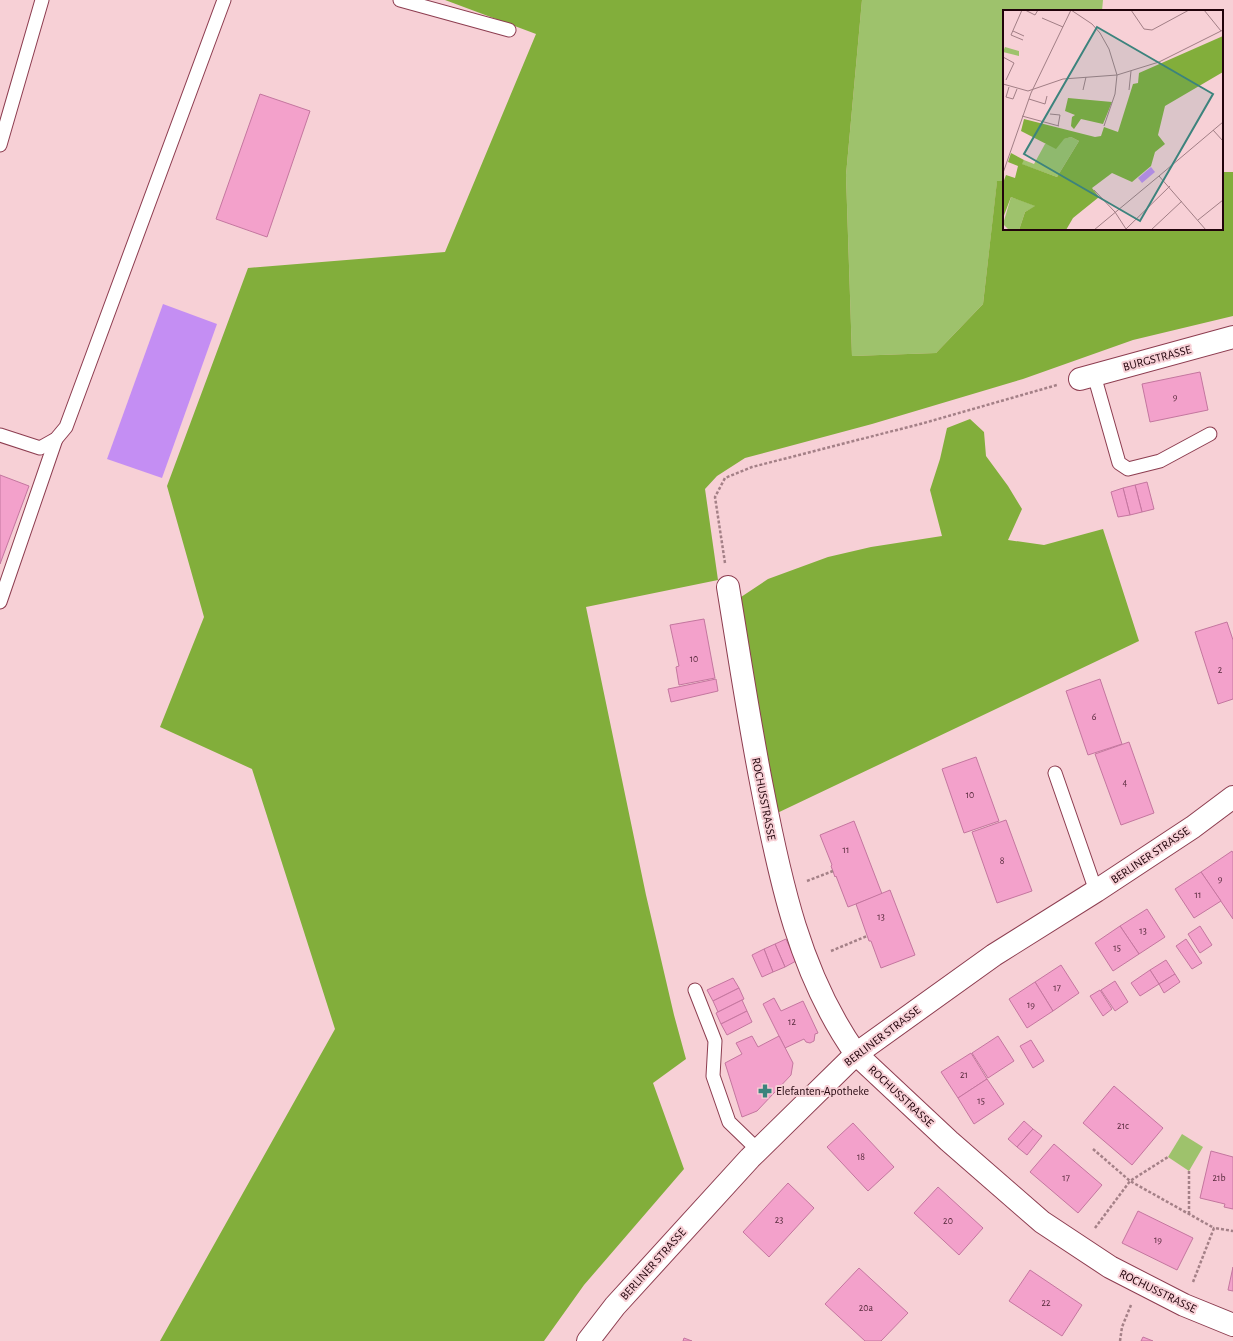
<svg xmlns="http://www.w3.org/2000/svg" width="1233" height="1341" viewBox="0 0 1233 1341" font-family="'Alegreya Sans',sans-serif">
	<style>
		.green { fill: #9ec26c }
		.forest { fill: #82ae3b }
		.water { fill: #c48ef3 }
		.building { fill: #f3a1cb; stroke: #c4769f }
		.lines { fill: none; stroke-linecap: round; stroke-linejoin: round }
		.lane-casing { stroke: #8d3d50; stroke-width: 15 }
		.street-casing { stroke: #8d3d50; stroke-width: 24 }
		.secondary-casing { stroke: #8d3d50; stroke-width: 24 }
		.path { stroke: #a48087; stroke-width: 2.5; stroke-dasharray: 3 2; stroke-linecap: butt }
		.lane { stroke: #fff; stroke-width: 13 }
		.street { stroke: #fff; stroke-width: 22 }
		.secondary { stroke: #fff; stroke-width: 22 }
		.labels { text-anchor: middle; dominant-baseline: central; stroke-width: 4; stroke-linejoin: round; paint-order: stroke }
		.number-label { font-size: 10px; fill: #562a3b }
		.street-label { font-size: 12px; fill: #21030b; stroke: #f7d0d6 }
		.poi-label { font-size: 12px; fill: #21030b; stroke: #f7d0d6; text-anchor: start }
		.inset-road { fill: none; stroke: #a17e85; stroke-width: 1 }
		.view { fill: #3c837d; fill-opacity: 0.15; stroke: #3c837d; stroke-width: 2 }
		.inset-edge { fill: none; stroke: #21030b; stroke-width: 2 }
	</style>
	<rect width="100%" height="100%" fill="#f7d0d6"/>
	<!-- green -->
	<g class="green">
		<polygon points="862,0 1103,0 1102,11 1004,11 1004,181 997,182 983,304 936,353 852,356 846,175"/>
		<polygon points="1182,1134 1203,1147 1189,1171 1168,1157"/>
	</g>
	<!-- forest -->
	<g class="forest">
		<polygon points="445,0 862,0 846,175 852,356 936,353 983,304 997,181 1004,181 1004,229 1222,229 1222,172 1233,172 1233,316 1133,340 1023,379 872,424 745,458 717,476 705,489 718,580 586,607 646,895 674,1015 686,1059 653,1083 684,1169 584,1285 544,1341 160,1341 335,1029 252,769 160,727 204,617 167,486 248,268 445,252 536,34"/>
		<polygon points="970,419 984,432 986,456 1008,486 1022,509 1008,540 1044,545 1103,529 1139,641 773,815 738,599 768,579 828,557 871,547 942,536 930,490 940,459 947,428"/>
	</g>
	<!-- water -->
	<polygon class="water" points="163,304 217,324 162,478 107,459"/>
	<!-- building -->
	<g class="building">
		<polygon points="260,94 310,111 267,237 216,219"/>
		<polygon points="1200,372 1208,410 1150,422 1142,384"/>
		<polygon points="0,475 29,486 0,564"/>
		<polygon points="1147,482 1154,509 1142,512 1135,485"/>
		<polygon points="1135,485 1142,512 1130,515 1123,488"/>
		<polygon points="1123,488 1130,515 1118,517 1111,492"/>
		<polygon points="704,619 715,678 679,685 676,667 679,666 670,625"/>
		<polygon points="1227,622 1233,640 1233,699 1218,704 1195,632"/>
		<polygon points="716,679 718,691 671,702 668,689"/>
		<polygon points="1100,679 1122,744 1088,755 1066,691"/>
		<polygon points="1129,742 1154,813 1121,825 1095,754"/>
		<polygon points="976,757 999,821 964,833 942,769"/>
		<polygon points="1006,820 1032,891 997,903 972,832"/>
		<polygon points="854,821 882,894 848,907 836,876 835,877 831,866 832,865 820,835"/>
		<polygon points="1232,851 1233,853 1233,919 1201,872"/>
		<polygon points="1201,872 1221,901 1194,918 1175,889"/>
		<polygon points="890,890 915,955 881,968 871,941 869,941 856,904"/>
		<polygon points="1147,909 1165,937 1139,954 1120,926"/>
		<polygon points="1120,926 1139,954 1113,971 1095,943"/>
		<polygon points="1200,926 1212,945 1200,953 1188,934"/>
		<polygon points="786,939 796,961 785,967 775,944"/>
		<polygon points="1186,939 1202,963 1192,969 1176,946"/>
		<polygon points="775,944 785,967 773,972 764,949"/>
		<polygon points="764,949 773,972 762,977 752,955"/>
		<polygon points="1166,960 1175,974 1159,984 1150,970"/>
		<polygon points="1061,965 1079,993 1053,1011 1035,982"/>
		<polygon points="1150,970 1159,984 1140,996 1131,983"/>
		<polygon points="1175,974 1180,982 1164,993 1159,984"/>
		<polygon points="733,978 739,988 713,1001 707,990"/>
		<polygon points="1115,981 1128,1002 1115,1011 1101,990"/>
		<polygon points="1035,982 1053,1011 1027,1028 1009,999"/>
		<polygon points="739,988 744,999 718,1012 713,1001"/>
		<polygon points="1100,990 1112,1009 1103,1016 1090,996"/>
		<polygon points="774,998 781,1011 803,1001 818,1033 815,1034 814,1041 810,1043 806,1042 804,1039 785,1048 763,1004"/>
		<polygon points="742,1000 747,1011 721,1024 716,1013"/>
		<polygon points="747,1011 752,1022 727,1035 721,1024"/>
		<polygon points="752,1036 758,1047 779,1036 793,1063 791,1075 757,1111 742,1117 725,1063 742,1054 736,1043"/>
		<polygon points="998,1036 1014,1061 988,1078 972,1053"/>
		<polygon points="1031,1040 1044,1061 1033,1068 1020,1046"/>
		<polygon points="971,1053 987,1079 958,1098 941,1072"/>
		<polygon points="987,1079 1004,1104 974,1124 958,1098"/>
		<polygon points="1114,1086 1163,1128 1132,1165 1083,1123"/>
		<polygon points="1024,1121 1033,1129 1017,1147 1008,1139"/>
		<polygon points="853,1123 894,1167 868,1191 827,1147"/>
		<polygon points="1033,1129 1042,1136 1027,1155 1017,1147"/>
		<polygon points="1054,1144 1102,1185 1078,1213 1030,1172"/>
		<polygon points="1211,1151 1233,1157 1233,1209 1224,1207 1225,1204 1200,1198"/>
		<polygon points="788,1183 814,1208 769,1257 743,1232"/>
		<polygon points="938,1187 983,1228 959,1255 914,1213"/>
		<polygon points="1138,1211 1193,1238 1177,1270 1122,1243"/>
		<polygon points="1233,1267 1233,1291 1228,1290"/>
		<polygon points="859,1268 908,1313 881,1341 865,1341 825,1304"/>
		<polygon points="1030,1270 1082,1305 1062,1336 1009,1301"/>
		<polygon points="1143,1337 1153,1341 1141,1341"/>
		<polygon points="684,1338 692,1341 683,1341"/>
	</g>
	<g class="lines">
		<!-- lane casing -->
		<g class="lane-casing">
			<g id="lane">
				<polyline points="400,0 509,30"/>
				<polyline points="0,145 42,0"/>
				<polyline points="1094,375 1119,463 1128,469 1160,461 1210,434"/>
				<polyline points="0,435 40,448 56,439 66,427 224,0"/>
				<polyline points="0,602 56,439"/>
				<polyline points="1055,773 1096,891"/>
				<polyline points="695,990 715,1041 713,1076 729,1122 758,1150"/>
			</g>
		</g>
		<!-- street casing -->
		<g class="street-casing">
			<g id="street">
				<polyline points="1080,379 1233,337"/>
				<path d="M728 587C739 654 749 721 762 787 780 880 800 975 856 1054L949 1141 1042 1222 1110 1267 1184 1305 1233 1325"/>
			</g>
		</g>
		<!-- secondary casing -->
		<g class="secondary-casing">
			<polyline id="secondary" points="588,1341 615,1306 750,1158 856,1054 994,955 1096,891 1193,827 1233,797"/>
		</g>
		<!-- path -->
		<g class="path">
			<polyline points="725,563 715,497 725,478 752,467 924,423 1057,385"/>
			<polyline points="807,881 833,871"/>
			<polyline points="831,951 867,936"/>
			<polyline points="1093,1149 1130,1181 1214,1228"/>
			<polyline points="1189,1171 1189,1214"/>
			<polyline points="1095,1228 1130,1181 1168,1157"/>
			<polyline points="1193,1282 1214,1228 1233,1231"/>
			<polyline points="1120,1341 1122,1327 1131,1305"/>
		</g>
		<!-- lane -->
		<use href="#lane" class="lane"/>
		<!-- street -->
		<use href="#street" class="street"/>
		<!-- secondary -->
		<use href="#secondary" class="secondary"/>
	</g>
	<!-- icons -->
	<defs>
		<g id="pharmacy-bare" transform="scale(1.08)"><path d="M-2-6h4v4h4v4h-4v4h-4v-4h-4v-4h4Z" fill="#3c837d" stroke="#f7d0d6" stroke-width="2.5" paint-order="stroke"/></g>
	</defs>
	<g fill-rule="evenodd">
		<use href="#pharmacy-bare" x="765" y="1091"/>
	</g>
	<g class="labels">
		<!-- number labels -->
		<g class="number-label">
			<text x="1175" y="397">9</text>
			<text x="694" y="659">10</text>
			<text x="1220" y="670">2</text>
			<text x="1094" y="717">6</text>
			<text x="1125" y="783">4</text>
			<text x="970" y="795">10</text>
			<text x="846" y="850">11</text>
			<text x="1002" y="861">8</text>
			<text x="1220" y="879">9</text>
			<text x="1198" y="895">11</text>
			<text x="881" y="917">13</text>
			<text x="1143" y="931">13</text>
			<text x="1117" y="948">15</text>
			<text x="1057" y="988">17</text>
			<text x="1031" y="1005">19</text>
			<text x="792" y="1022">12</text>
			<text x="964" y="1075">21</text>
			<text x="981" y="1101">15</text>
			<text x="1123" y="1126">21c</text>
			<text x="861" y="1157">18</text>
			<text x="1066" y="1178">17</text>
			<text x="1219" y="1178">21b</text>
			<text x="779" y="1220">23</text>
			<text x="948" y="1221">20</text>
			<text x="1158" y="1240">19</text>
			<text x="1046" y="1303">22</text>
			<text x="866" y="1308">20a</text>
		</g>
		<!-- street labels -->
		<g class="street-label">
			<text transform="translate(1157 358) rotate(-15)">BURGSTRASSE</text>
			<text transform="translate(764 799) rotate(79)">ROCHUSSTRASSE</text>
			<text transform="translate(1150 855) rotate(-34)">BERLINER STRASSE</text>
			<text transform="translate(882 1036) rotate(-37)">BERLINER STRASSE</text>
			<text transform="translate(901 1096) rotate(43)">ROCHUSSTRASSE</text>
			<text transform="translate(653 1264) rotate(-48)">BERLINER STRASSE</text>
			<text transform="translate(1158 1291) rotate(26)">ROCHUSSTRASSE</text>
		</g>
		<!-- poi labels -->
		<g class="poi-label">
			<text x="776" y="1091">Elefanten-Apotheke</text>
		</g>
	</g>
	<!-- overview -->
	<g transform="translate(1003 10)">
		<rect width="220" height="220" fill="#f7d0d6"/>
		<path d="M2 37 16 41V46L0 42ZM68 127 76 131 54 167 18 154 21 150 31 154 42 134ZM8 187 33 196 22 202 16 220H6L0 214Z" fill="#9ec26c"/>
		<path d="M220 26V62L162 96 155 125 162 134 152 142 148 156 129 172 109 163 89 178 96 187 70 208 63 220H16L22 202 32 196 8 187 0 208V173L3 165 12 168 15 156 5 152 8 143 21 150 19 154 54 167 76 131 68 127 61 129 53 139 18 121 21 109 92 127 98 126 101 117 115 122 130 74 135 73 136 63ZM65 88 109 92 100 114 78 109 71 119 68 116 69 107 72 105 62 101Z" fill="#82ae3b"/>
		<path d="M148 157 152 162 139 173 135 168Z" fill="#c48ef3"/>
		<path class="inset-road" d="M19 0 8 25 20 30M22 0 32 5 35 0M68 0 89 14 97 23 106 39 114 65 112 84 101 116M128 0 141 19 149 20 186 0M201 0 218 21M39 8 60 17M10 21 21 26M0 47 11 53 3 70M0 74 25 81 60 69 114 65 156 52 220 20M6 77 3 87 10 89 14 79M80 80 83 67M126 80 128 61M26 89 42 94 44 86M47 104 57 105 55 116M19 106 56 116M210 120 220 131M0 163 28 83 68 0M156 166 220 112M91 180 112 202 123 219M195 210 220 190M123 219 167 176M91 220 156 166 203 220M148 220 179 191"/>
		<path class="view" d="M94 17 210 84 137 211 21 144Z"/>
		<rect width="220" height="220" class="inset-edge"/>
	</g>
</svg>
